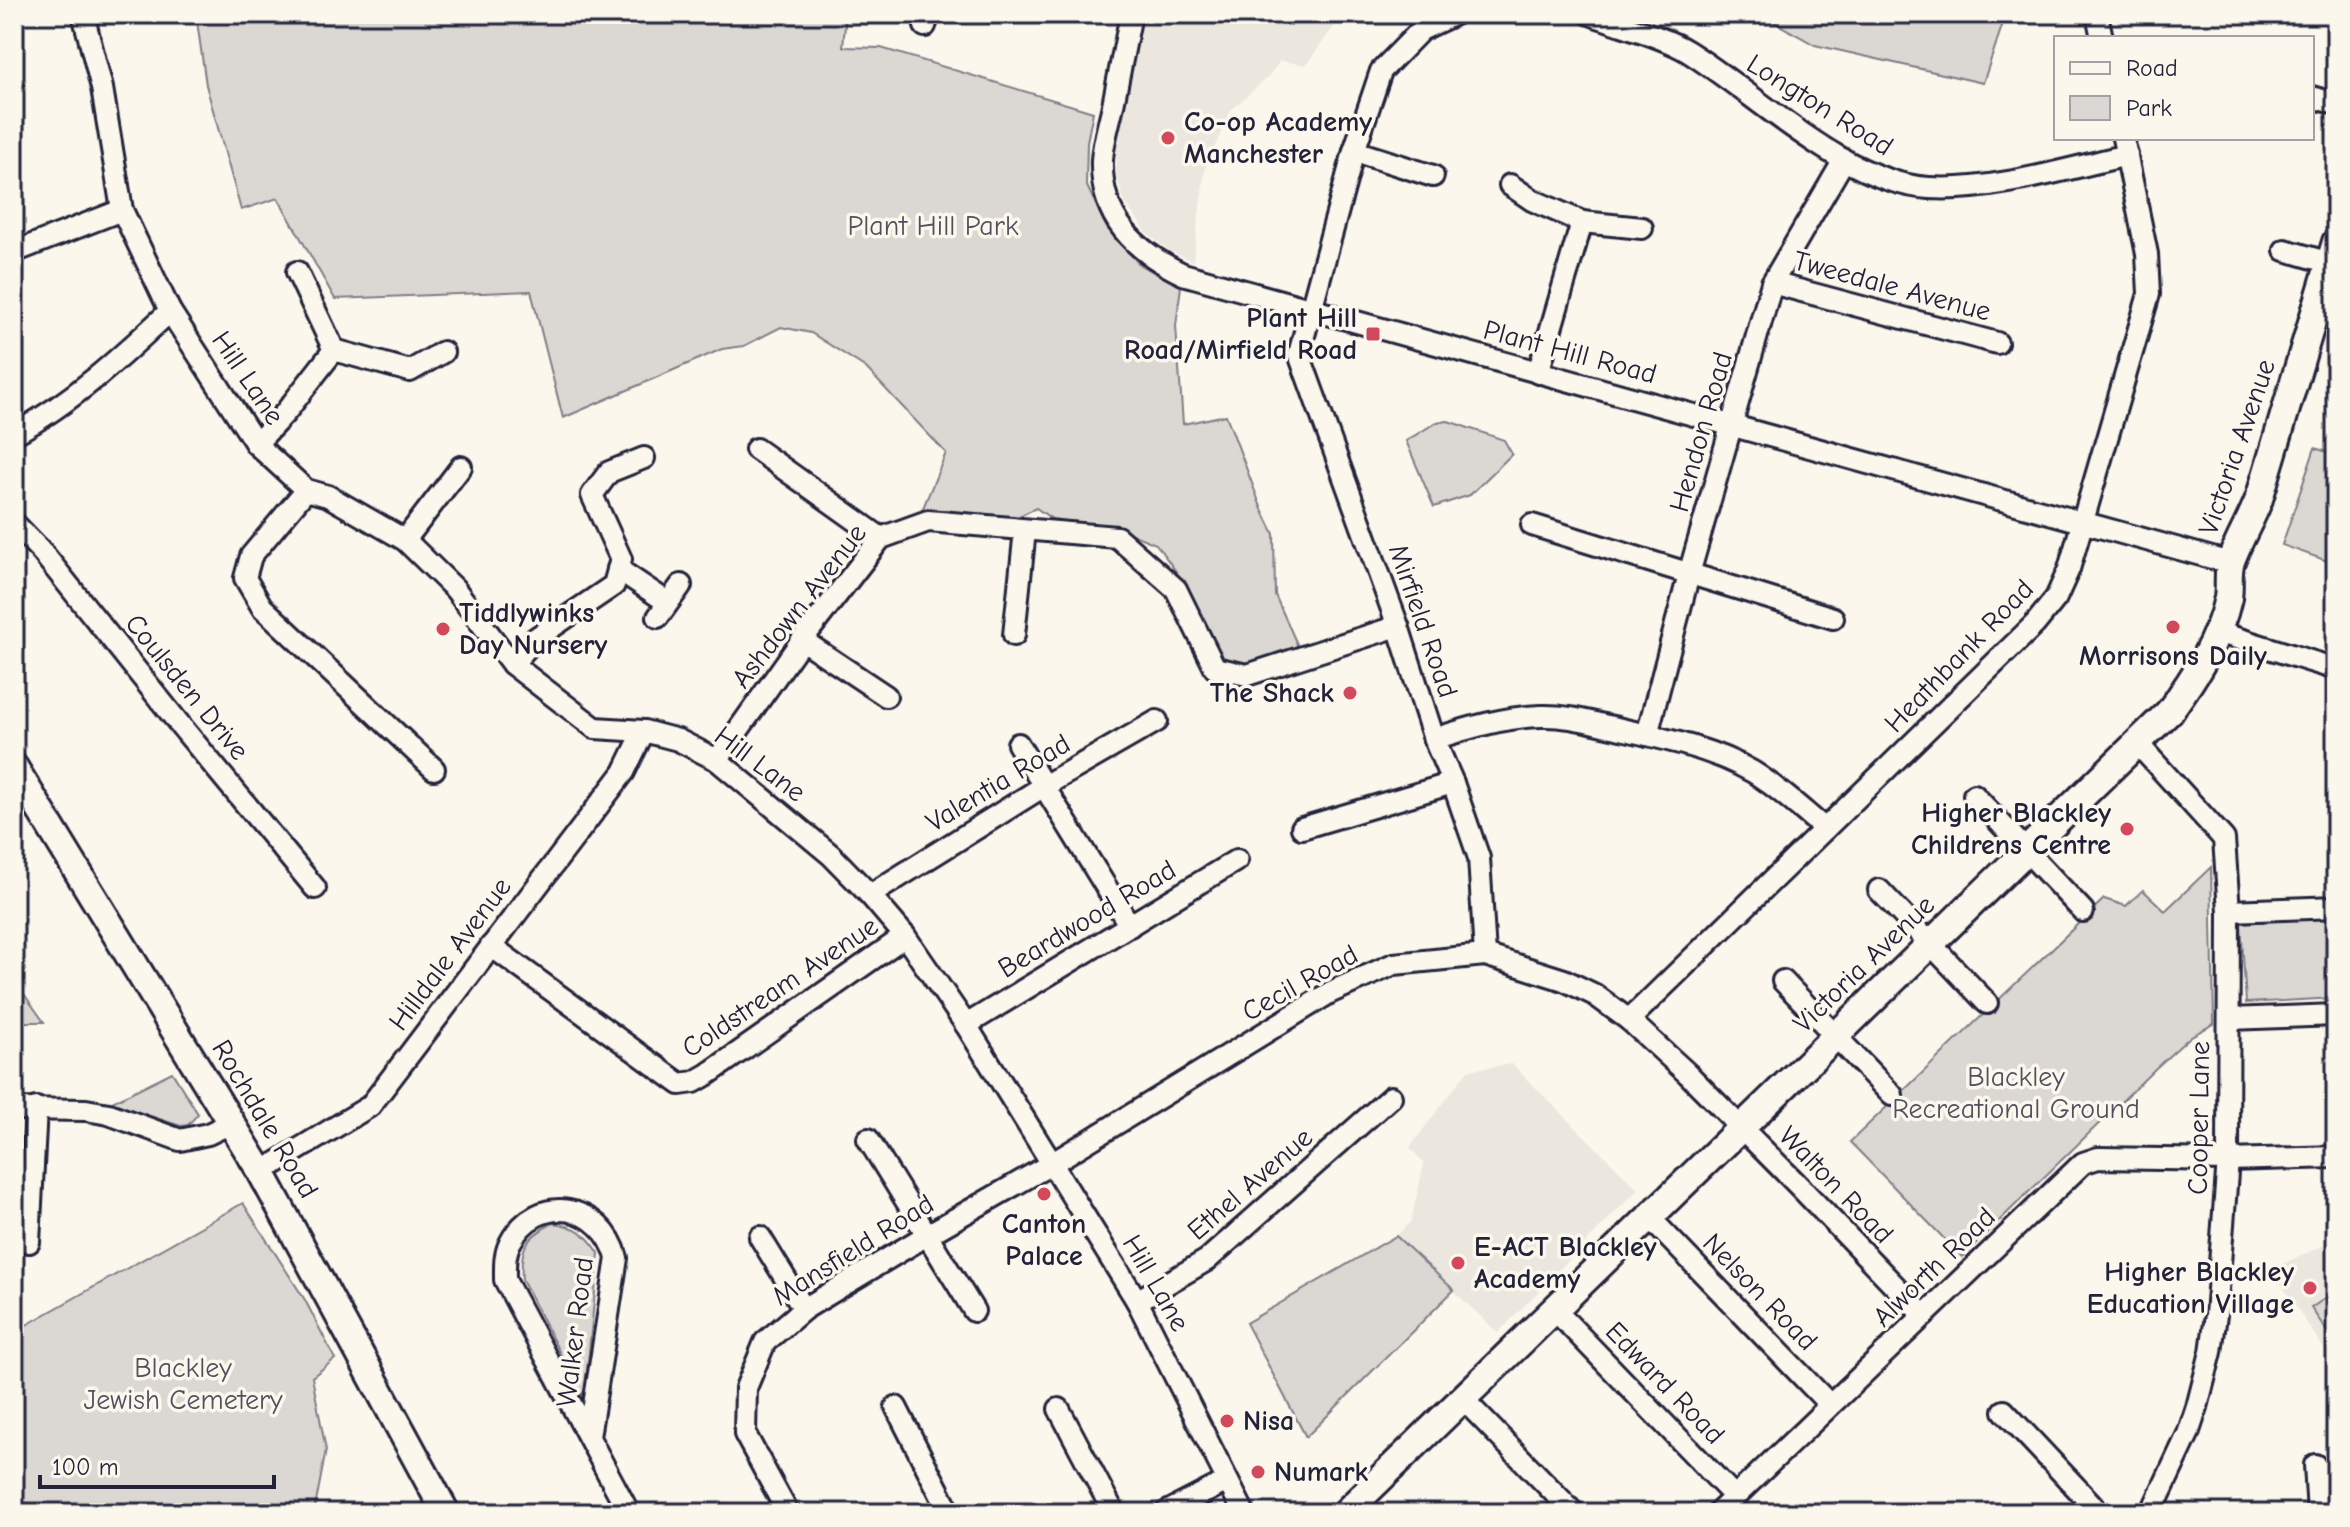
<svg xmlns="http://www.w3.org/2000/svg" width="2350" height="1527" viewBox="0 0 2350 1527" font-family="'Comic Neue',sans-serif">
	<style>
		.built { fill: #ebe7df }
		.green { fill: #dbd8d3; stroke: #7e7d87; stroke-width: 2 }
		.lines { fill: none; stroke-linecap: round; stroke-linejoin: round }
		.minor-casing { stroke: #22223b; stroke-width: 26 }
		.major-casing { stroke: #22223b; stroke-width: 32 }
		.minor { stroke: #fbf7ec; stroke-width: 20 }
		.major { stroke: #fbf7ec; stroke-width: 26 }
		.poi-dot { fill: #d1495b; stroke: #fbf7ec; stroke-width: 3 }
		.labels { text-anchor: middle; dominant-baseline: central; stroke-width: 7; stroke-linejoin: round; paint-order: stroke }
		.street-label { font-size: 28px; fill: #22223b; stroke: #fbf7ec }
		.poi-label { font-size: 28px; font-weight: bold; fill: #22223b; stroke: #fbf7ec; text-anchor: start }
		.park-label { font-size: 28px; fill: #505061; stroke: #fbf7ec }
	</style>
	<rect width="100%" height="100%" fill="#fbf7ec"/>
	<filter id="ink" filterUnits="userSpaceOnUse"><feTurbulence type="fractalNoise" baseFrequency=".0125" numOctaves="2"/><feDisplacementMap in="SourceGraphic" scale="16" xChannelSelector="R" yChannelSelector="G"/><feConvolveMatrix kernelMatrix="1 2 1 2 8 2 1 2 1" color-interpolation-filters="sRGB"/></filter>
	<g filter="url(#ink)">
		<!-- built -->
		<g class="built">
			<polygon points="1144,14 1343,14 1306,65 1280,61 1267,78 1231,110 1205,169 1193,261 1168,250 1147,233 1125,203 1116,175 1117,144"/>
			<polygon points="1512,1064 1638,1189 1498,1333 1454,1291 1306,1437 1246,1323 1396,1236 1411,1221 1424,1164 1410,1147 1468,1070"/>
			<polygon points="2336,1240 2336,1367 2271,1269"/>
		</g>
		<!-- green -->
		<g class="green">
			<polygon points="196,14 846,14 843,47 881,48 1093,112 1087,142 1086,184 1107,228 1140,265 1181,286 1176,326 1183,424 1226,415 1261,507 1274,534 1275,595 1300,651 1250,668 1224,661 1183,581 1156,544 1112,526 1052,519 1036,508 1017,517 918,520 946,453 866,368 811,333 781,327 744,346 722,349 563,418 531,291 335,299 278,198 241,210 206,85"/>
			<polygon points="1760,14 2006,14 1983,83 1815,45"/>
			<polygon points="1448,421 1504,440 1512,454 1470,495 1434,507 1406,441 1437,422"/>
			<polygon points="2315,448 2336,455 2336,564 2282,545"/>
			<polygon points="2211,867 2214,1024 2191,1036 2158,1066 1962,1257 1850,1142 2104,899 2126,906 2143,890 2165,911"/>
			<polygon points="2336,917 2336,998 2246,1003 2241,923"/>
			<polygon points="14,980 44,1022 14,1022"/>
			<polygon points="172,1072 198,1114 188,1125 181,1126 110,1103"/>
			<polygon points="243,1203 305,1300 335,1359 312,1377 326,1450 314,1513 14,1513 14,1332"/>
			<path d="M553 1223C576 1226 586 1233 599 1253L585 1390 582 1396 522 1280C520 1248 524 1238 553 1223Z"/>
			<polygon points="1396,1236 1454,1290 1306,1437 1246,1323"/>
			<polygon points="2336,1291 2336,1344 2311,1308"/>
		</g>
		<g class="lines">
			<!-- minor casing -->
			<g class="minor-casing">
				<g id="minor">
					<polyline points="83,14 102,88 122,210 170,311 256,444 306,490 328,496 405,540 455,589 512,664 595,728 644,731 678,740 717,760 831,855 870,895 905,936 966,1025 1137,1301 1244,1513"/>
					<path d="M1131 14C1125 44 1119 75 1113 105 1109 124 1103 142 1102 160 1100 218 1135 251 1183 274L2230 563"/>
					<polyline points="1455,14 1421,30 1381,71 1354,151 1299,354 1398,626 1434,739 1453,783 1479,858 1485,955"/>
					<path d="M1590 14C1618 25 1663 36 1687 51 1758 95 1844 183 1929 188 1990 192 2067 169 2127 155"/>
					<polyline points="2097,14 2102,38"/>
					<polyline points="925,26 929,14"/>
					<polyline points="2312,97 2336,104"/>
					<polyline points="1354,151 1433,176"/>
					<polyline points="1510,185 1532,200 1582,222 1538,373"/>
					<polyline points="1582,222 1642,228"/>
					<polyline points="2285,250 2330,263"/>
					<polyline points="14,252 122,210"/>
					<polyline points="297,272 334,350"/>
					<polyline points="1772,283 1997,343"/>
					<path d="M14 434C73 402 122 356 170 311"/>
					<polyline points="256,444 285,413 334,350 410,371 443,352"/>
					<polyline points="756,449 881,538"/>
					<polyline points="306,490 251,556 245,578 262,607 434,769"/>
					<polyline points="14,523 42,552 181,726 315,888"/>
					<polyline points="1532,525 1833,618"/>
					<polyline points="405,540 461,467"/>
					<polyline points="618,569 667,602"/>
					<polyline points="658,617 681,585"/>
					<polyline points="2217,632 2336,669"/>
					<polyline points="1014,635 1025,530"/>
					<polyline points="802,640 886,696"/>
					<polyline points="512,664 536,638 614,585 621,559 592,495 609,472 644,458"/>
					<polyline points="1647,735 1689,574 1772,283 1844,160"/>
					<path d="M1434 739C1468 728 1505 717 1541 716 1563 715 1586 721 1608 726 1656 737 1710 747 1753 772 1779 788 1802 810 1825 829"/>
					<polyline points="1018,744 1130,926"/>
					<polyline points="2138,744 2224,839 2229,911 2228,1160 2216,1315 2211,1352 2197,1407 2188,1434 2151,1513"/>
					<polyline points="717,760 802,640 881,538 928,521 1117,537 1176,589 1215,668 1247,675 1398,626"/>
					<polyline points="1974,795 2083,911"/>
					<polyline points="1302,828 1453,783"/>
					<polyline points="1879,890 1987,1003"/>
					<polyline points="870,895 1044,786 1157,721"/>
					<polyline points="2229,911 2336,907"/>
					<polyline points="491,946 680,1084 694,1082 708,1074 905,936"/>
					<polyline points="1783,981 1892,1095"/>
					<polyline points="2229,1019 2336,1015"/>
					<polyline points="1629,1020 2035,624 2056,598 2069,569 2149,294 2147,254 2123,138"/>
					<polyline points="966,1025 1237,860"/>
					<polyline points="14,1109 86,1110 109,1114 180,1140 208,1134 231,1123"/>
					<polyline points="868,1139 974,1311"/>
					<polyline points="261,1172 370,1106 624,772 644,731"/>
					<polyline points="1649,1217 1830,1405"/>
					<polyline points="760,1237 804,1309"/>
					<polyline points="29,1242 36,1108"/>
					<polyline points="1137,1301 1207,1260 1391,1097"/>
					<polyline points="1554,1309 1735,1497"/>
					<polyline points="1463,1399 1574,1513"/>
					<polyline points="896,1407 950,1513"/>
					<polyline points="1059,1409 1114,1513"/>
					<polyline points="2004,1411 2100,1513"/>
					<path d="M589 1437 617 1258C603 1204 537 1191 510 1243 504 1255 505 1268 505 1280L629 1513"/>
					<polyline points="2315,1465 2318,1513"/>
					<polyline points="788,1513 745,1434 746,1388 765,1342 804,1309 927,1235 1051,1164 1331,992 1394,964 1485,955 1564,980 1595,995 1629,1020 1688,1074 1799,1186 1924,1316"/>
					<polyline points="1165,1513 1227,1481"/>
					<polyline points="1718,1513 2083,1163 2098,1158 2228,1160 2336,1157"/>
				</g>
			</g>
			<!-- major casing -->
			<g class="major-casing">
				<g id="major">
					<polyline points="14,767 261,1172 446,1513"/>
					<path d="M1345 1513 2169 712C2194 678 2219 640 2228 598 2230 586 2227 572 2231 561 2238 541 2251 520 2259 499L2336 242"/>
				</g>
			</g>
			<!-- minor -->
			<use href="#minor" class="minor"/>
			<!-- major -->
			<use href="#major" class="major"/>
		</g>
	</g>
	<!-- markers -->
	<g class="poi-dot">
		<circle cx="1168" cy="138" r="8"/>
		<rect x="1365" y="326" width="16" height="16" rx="4"/>
		<circle cx="2173" cy="627" r="8"/>
		<circle cx="443" cy="629" r="8"/>
		<circle cx="1350" cy="693" r="8"/>
		<circle cx="2127" cy="829" r="8"/>
		<circle cx="1044" cy="1194" r="8"/>
		<circle cx="1458" cy="1263" r="8"/>
		<circle cx="2310" cy="1288" r="8"/>
		<circle cx="1227" cy="1421" r="8"/>
		<circle cx="1258" cy="1472" r="8"/>
	</g>
	<g class="labels">
		<!-- street labels -->
		<g class="street-label">
			<text transform="translate(1820 105) rotate(32)">Longton Road</text>
			<text transform="translate(1892 286) rotate(15)">Tweedale Avenue</text>
			<text transform="translate(1570 352) rotate(15)">Plant Hill Road</text>
			<text transform="translate(248 378) rotate(56)">Hill Lane</text>
			<text transform="translate(1701 432) rotate(-74)">Hendon Road</text>
			<text transform="translate(2237 447) rotate(-71)">Victoria Avenue</text>
			<text transform="translate(799 606) rotate(-52)">Ashdown Avenue</text>
			<text transform="translate(1423 621) rotate(71)">Mirfield Road</text>
			<text transform="translate(1959 656) rotate(-46)">Heathbank Road</text>
			<text transform="translate(187 687) rotate(51)">Coulsden Drive</text>
			<text transform="translate(760 764) rotate(37)">Hill Lane</text>
			<text transform="translate(998 783) rotate(-31)">Valentia Road</text>
			<text transform="translate(1087 919) rotate(-31)">Beardwood Road</text>
			<text transform="translate(450 954) rotate(-53)">Hilldale Avenue</text>
			<text transform="translate(1864 964) rotate(-44)">Victoria Avenue</text>
			<text transform="translate(1300 983) rotate(-29)">Cecil Road</text>
			<text transform="translate(780 987) rotate(-34)">Coldstream Avenue</text>
			<text transform="translate(2199 1118) rotate(-89)">Cooper Lane</text>
			<text transform="translate(265 1119) rotate(59)">Rochdale Road</text>
			<text transform="translate(1250 1184) rotate(-41)">Ethel Avenue</text>
			<text transform="translate(1836 1185) rotate(46)">Walton Road</text>
			<text transform="translate(853 1250) rotate(-32)">Mansfield Road</text>
			<text transform="translate(1934 1267) rotate(-44)">Alworth Road</text>
			<text transform="translate(1156 1283) rotate(60)">Hill Lane</text>
			<text transform="translate(1760 1292) rotate(46)">Nelson Road</text>
			<text transform="translate(575 1332) rotate(-83)">Walker Road</text>
			<text transform="translate(1665 1383) rotate(46)">Edward Road</text>
		</g>
		<!-- poi labels -->
		<g class="poi-label">
			<text x="1184" y="122">Co-op Academy<tspan x="1184" dy="32">Manchester</tspan></text>
			<text x="1357" y="318" text-anchor="end">Plant Hill<tspan x="1357" dy="32">Road/Mirfield Road</tspan></text>
			<text x="459" y="613">Tiddlywinks<tspan x="459" dy="32">Day Nursery</tspan></text>
			<text x="2173" y="656" text-anchor="middle">Morrisons Daily</text>
			<text x="1334" y="693" text-anchor="end">The Shack</text>
			<text x="2111" y="813" text-anchor="end">Higher Blackley<tspan x="2111" dy="32">Childrens Centre</tspan></text>
			<text x="1044" y="1224" text-anchor="middle">Canton<tspan x="1044" dy="32">Palace</tspan></text>
			<text x="1474" y="1247">E-ACT Blackley<tspan x="1474" dy="32">Academy</tspan></text>
			<text x="2294" y="1272" text-anchor="end">Higher Blackley<tspan x="2294" dy="32">Education Village</tspan></text>
			<text x="1243" y="1421">Nisa</text>
			<text x="1274" y="1472">Numark</text>
		</g>
		<!-- park labels -->
		<g class="park-label">
			<text x="933" y="226">Plant Hill Park</text>
			<text x="2016" y="1077">Blackley<tspan x="2016" dy="32">Recreational Ground</tspan></text>
			<text x="183" y="1368">Blackley<tspan x="183" dy="32">Jewish Cemetery</tspan></text>
		</g>
	</g>
	<!-- margin -->
	<rect width="2350" height="1527" fill="none" stroke="#fbf7ec" stroke-width="48"/>
	<rect x="24" y="24" width="2302" height="1479" fill="none" stroke="#22223b" stroke-width="3" filter="url(#ink)"/>
	<!-- legend -->
	<rect x="2054" y="36" width="260" height="104" fill="#fbf7ec" stroke="#a4a2a5" stroke-width="2"/>
	<rect x="2070" y="62" width="40" height="12" fill="#fbf7ec" stroke="#a4a2a5" stroke-width="2"/>
	<text x="2126" y="76" font-size="24" fill="#22223b">Road</text>
	<rect x="2070" y="96" width="40" height="24" fill="#dbd8d3" stroke="#a4a2a5" stroke-width="2"/>
	<text x="2126" y="116" font-size="24" fill="#22223b">Park</text>
	<!-- scale -->
	<path d="M40 1475v12h234v-12" fill="none" stroke="#22223b" stroke-width="4"/>
	<text x="52" y="1475" font-size="24" fill="#22223b" stroke="#fbf7ec" stroke-width="6" paint-order="stroke">100 m</text>
</svg>
